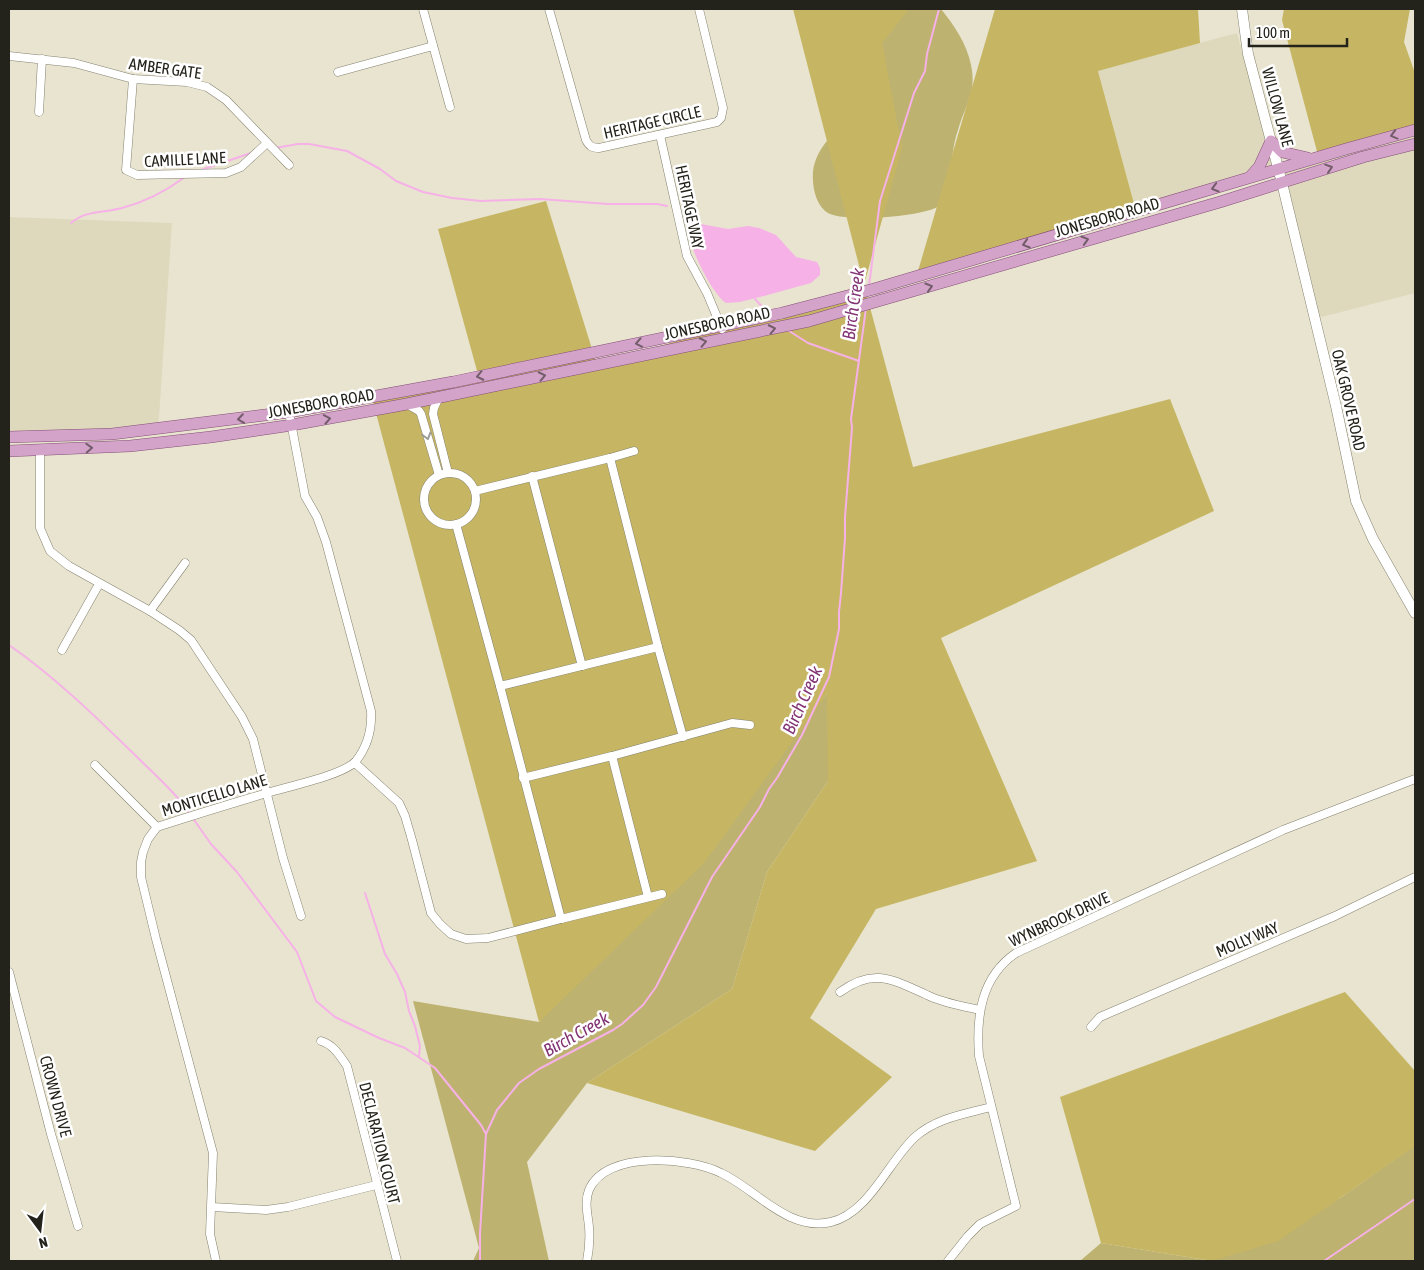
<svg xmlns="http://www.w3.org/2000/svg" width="1424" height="1270" viewBox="0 0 1424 1270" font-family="'Asap Condensed',sans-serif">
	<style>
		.built { fill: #ded9bd }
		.green { fill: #beb270 }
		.forest { fill: #c6b663 }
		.water { fill: #f6b1e7 }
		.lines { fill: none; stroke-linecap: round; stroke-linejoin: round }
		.stream { stroke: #f6b1e7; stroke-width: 2 }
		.street-casing { stroke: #85826f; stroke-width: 9 }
		.secondary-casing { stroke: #85826f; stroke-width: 11 }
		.primary-casing { stroke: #844e76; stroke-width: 12 }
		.street { stroke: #fff; stroke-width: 8 }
		.secondary { stroke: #fff; stroke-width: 10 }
		.primary { stroke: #d4a3ca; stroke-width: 11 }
		.oneway { stroke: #735d6a }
		.oneway2 { stroke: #9c9c98 }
		.labels { text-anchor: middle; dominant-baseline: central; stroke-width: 5; stroke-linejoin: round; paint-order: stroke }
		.street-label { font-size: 16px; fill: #24231b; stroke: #fff }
		.water-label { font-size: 18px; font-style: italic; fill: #823475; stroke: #fff }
	</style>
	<rect width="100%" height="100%" fill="#e8e4d0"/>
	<!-- built -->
	<g class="built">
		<polygon points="1237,33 1274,171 1415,130 1415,293 1318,318 1274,171 1136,211 1098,70"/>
		<polygon points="9,217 172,223 158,433 9,441"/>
	</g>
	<!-- green -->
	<g class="green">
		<path d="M886 9H941C954 25 967 44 971 65 977 93 965 105 958 130 953 144 952 160 950 175 948 185 949 199 939 206 923 217 839 224 825 211 815 202 812 185 813 172 816 145 839 131 853 109 858 102 860 90 863 81 871 57 878 33 886 9Z"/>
		<polygon points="828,693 828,781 767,872 732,989 587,1083 527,1162 549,1261 473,1261 479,1248 413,1001 539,1022"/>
		<polygon points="1415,1129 1415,1261 1080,1261 1101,1243 1212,1261 1340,1198 1404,1153"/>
	</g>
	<!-- forest -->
	<g class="forest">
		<polygon points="793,9 909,9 882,43 902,148 864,285 913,467 1170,399 1214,511 941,638 1037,861 876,909 810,1018 892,1077 815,1151 587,1083 732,989 767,872 828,781 827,694 704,863 539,1022 373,402 479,378 438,229 546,201 597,365 864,285"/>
		<polygon points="995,9 1198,9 1200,43 1098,71 1136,211 918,271"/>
		<polygon points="1284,9 1410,9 1404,42 1415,73 1415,130 1319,159 1282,20"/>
		<polygon points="1345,992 1415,1071 1415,1146 1278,1241 1212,1261 1101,1243 1060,1097"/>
	</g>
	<!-- water -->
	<path class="water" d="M689 223H695L728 229 748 226 759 228 776 235 796 257 817 262 820 268V275L811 283 764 296 740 302 726 303C712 294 684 240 689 223Z"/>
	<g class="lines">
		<!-- stream -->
		<g class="stream">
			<polyline points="275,148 298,144 309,144 347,151 380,169 396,181 423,192 452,198 481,201 540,199 608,204 657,204 667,206"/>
			<polyline points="198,171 251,153"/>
			<path d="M71 223C86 210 104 213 122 208 145 202 166 191 185 177"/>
			<polyline points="869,286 880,201 914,93 925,71 927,54 939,9"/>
			<polyline points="755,299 766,311"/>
			<polyline points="786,329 808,343 859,361"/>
			<path d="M9 645C55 677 95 716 135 755 154 774 174 791 190 813"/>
			<polyline points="192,817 211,844 237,872 297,952 316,1001 335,1017 379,1038 405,1048 435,1068 481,1125 486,1134"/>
			<polyline points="365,893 385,954 397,974 405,992 409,1011 415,1026 420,1046 419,1056"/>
			<polyline points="480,1261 480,1233 486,1134 497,1110 519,1083 539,1069 613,1030 622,1024 643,1005 656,987 712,877 760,807 769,789 777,778 802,735 829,677 839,629 839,612 841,593 845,538 845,517 852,428 851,419 866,308"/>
			<polyline points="1324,1261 1415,1199"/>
		</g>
		<!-- street casing -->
		<g class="street-casing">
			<g id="street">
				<polyline points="423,9 450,107"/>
				<path d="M549 9 586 140C589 146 592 148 599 148L717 122 721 118 723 108 699 9"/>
				<polyline points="9,56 74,63 133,79 187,82 207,87 226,100 289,165"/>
				<polyline points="338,72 433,46"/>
				<polyline points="133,79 126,170 137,175 226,173 241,167 267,143"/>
				<polyline points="39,112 42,59"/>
				<polyline points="660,135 687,256 707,293 722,329"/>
				<polyline points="439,397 434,408 433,414 448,473"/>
				<polyline points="407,404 419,411 421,414 439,475"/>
				<polyline points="40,450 40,528 50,551 69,566 150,611 179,630 191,640 242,717 253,739 283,858 301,916"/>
				<polyline points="610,458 634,451"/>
				<circle cx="450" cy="499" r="26"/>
				<polyline points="532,476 582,666"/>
				<polyline points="456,524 500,686 658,647 610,458 475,491"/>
				<polyline points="150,611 185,563"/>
				<polyline points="658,647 683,737"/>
				<polyline points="62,650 99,584"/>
				<polyline points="500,686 561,919 662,894"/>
				<polyline points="612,756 732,723 750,725"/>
				<polyline points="355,763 399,803 405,816 412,840 431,913 440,924 451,934 466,939 488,938 561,919"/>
				<polyline points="95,765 157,827"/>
				<polyline points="523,778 612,756 648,897"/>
				<polyline points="9,972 51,1134 78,1226"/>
				<path d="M840 992C874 967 893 980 927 995 943 1003 962 1006 980 1010"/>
				<polyline points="1091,1027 1100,1017 1335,916 1415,877"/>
				<path d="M321 1041C334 1045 340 1056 347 1066L397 1261"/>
				<polyline points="212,1207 266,1210 288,1207 376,1185"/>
				<path d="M216 1261 210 1234 213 1153 156 939 141 877V862L143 852 148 839 157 827C194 815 230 804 267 793 286 787 344 775 356 761 367 747 372 729 371 711L326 542 317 517 305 496 289 412"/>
				<path d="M587 1261C589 1250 590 1239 589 1227 588 1215 584 1202 589 1190 606 1150 689 1157 721 1173 756 1189 788 1232 831 1222 869 1213 888 1162 915 1137 936 1118 965 1114 991 1107"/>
				<path d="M948 1261 968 1236 980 1224 1016 1206 979 1056C976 1016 981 977 1016 953L1283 830 1415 779"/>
			</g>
		</g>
		<!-- secondary casing -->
		<g class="secondary-casing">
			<polyline id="secondary" points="1242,9 1248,54 1282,183 1336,406 1356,501 1373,539 1415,613"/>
		</g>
		<!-- primary casing -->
		<g class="primary-casing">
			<g id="primary">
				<polyline points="1250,177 1259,167 1271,141 1282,152 1308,158"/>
				<polyline points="9,437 112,434 289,412 453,382 782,313 874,289 1346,149 1415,130"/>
				<polyline points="9,451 130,446 211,437 292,425 407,404 809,321 1220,202 1363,157 1415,144"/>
			</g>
		</g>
		<!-- street -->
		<use href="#street" class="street"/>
		<!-- secondary -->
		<use href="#secondary" class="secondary"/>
		<!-- primary -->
		<use href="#primary" class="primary"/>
	</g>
	<!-- one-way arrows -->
	<defs><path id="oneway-chevron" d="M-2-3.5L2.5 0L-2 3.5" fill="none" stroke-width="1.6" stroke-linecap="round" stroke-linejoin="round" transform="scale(1.25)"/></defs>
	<g class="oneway">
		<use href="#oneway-chevron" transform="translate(1394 135) rotate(165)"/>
		<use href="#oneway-chevron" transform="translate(1329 168) rotate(-18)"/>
		<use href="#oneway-chevron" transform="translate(1215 188) rotate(164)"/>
		<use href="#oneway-chevron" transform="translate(1085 240) rotate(-17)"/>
		<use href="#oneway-chevron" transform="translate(1026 244) rotate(163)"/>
		<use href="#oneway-chevron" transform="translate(929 287) rotate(-17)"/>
		<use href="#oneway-chevron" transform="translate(772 329) rotate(-12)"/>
		<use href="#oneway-chevron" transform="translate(703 342) rotate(-12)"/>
		<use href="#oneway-chevron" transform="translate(639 343) rotate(169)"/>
		<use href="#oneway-chevron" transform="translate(480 376) rotate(168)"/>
		<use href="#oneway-chevron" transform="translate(542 376) rotate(-12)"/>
		<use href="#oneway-chevron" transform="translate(241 419) rotate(172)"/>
		<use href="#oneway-chevron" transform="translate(327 419) rotate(-11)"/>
		<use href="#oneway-chevron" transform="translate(89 448) rotate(-3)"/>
	</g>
	<use class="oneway2" href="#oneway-chevron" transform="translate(427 436) rotate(74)"/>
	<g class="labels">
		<!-- street labels -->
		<g class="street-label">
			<text transform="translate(165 68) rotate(8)">AMBER GATE</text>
			<text transform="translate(1278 107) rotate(75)">WILLOW LANE</text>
			<text transform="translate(652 122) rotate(-13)">HERITAGE CIRCLE</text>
			<text transform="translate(185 159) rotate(-3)">CAMILLE LANE</text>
			<text transform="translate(690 207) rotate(78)">HERITAGE WAY</text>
			<text transform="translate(1107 217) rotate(-16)">JONESBORO ROAD</text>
			<text transform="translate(717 323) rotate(-12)">JONESBORO ROAD</text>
			<text transform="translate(1349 400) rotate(77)">OAK GROVE ROAD</text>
			<text transform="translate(321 403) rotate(-10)">JONESBORO ROAD</text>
			<text transform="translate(214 795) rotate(-17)">MONTICELLO LANE</text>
			<text transform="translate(1059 919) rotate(-25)">WYNBROOK DRIVE</text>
			<text transform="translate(1247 939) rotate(-23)">MOLLY WAY</text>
			<text transform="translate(56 1096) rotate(75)">CROWN DRIVE</text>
			<text transform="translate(380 1143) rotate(76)">DECLARATION COURT</text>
		</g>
		<!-- water labels -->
		<g class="water-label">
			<text transform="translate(853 304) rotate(-82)">Birch Creek</text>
			<text transform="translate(802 700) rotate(-66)">Birch Creek</text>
			<text transform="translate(576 1034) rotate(-29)">Birch Creek</text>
		</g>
	</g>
	<!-- border -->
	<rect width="1424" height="1270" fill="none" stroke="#24231b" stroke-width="20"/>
	<!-- north arrow -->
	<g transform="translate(40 1230) rotate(165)" stroke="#ffffff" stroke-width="4" paint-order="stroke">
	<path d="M0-4L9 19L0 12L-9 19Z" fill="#24231b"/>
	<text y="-8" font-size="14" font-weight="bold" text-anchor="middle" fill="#24231b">N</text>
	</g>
	<!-- scale -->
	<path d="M1249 38v8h98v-8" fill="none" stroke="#24231b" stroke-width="2.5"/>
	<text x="1256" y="38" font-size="15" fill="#24231b" stroke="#ffffff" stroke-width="4" paint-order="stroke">100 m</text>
</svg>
